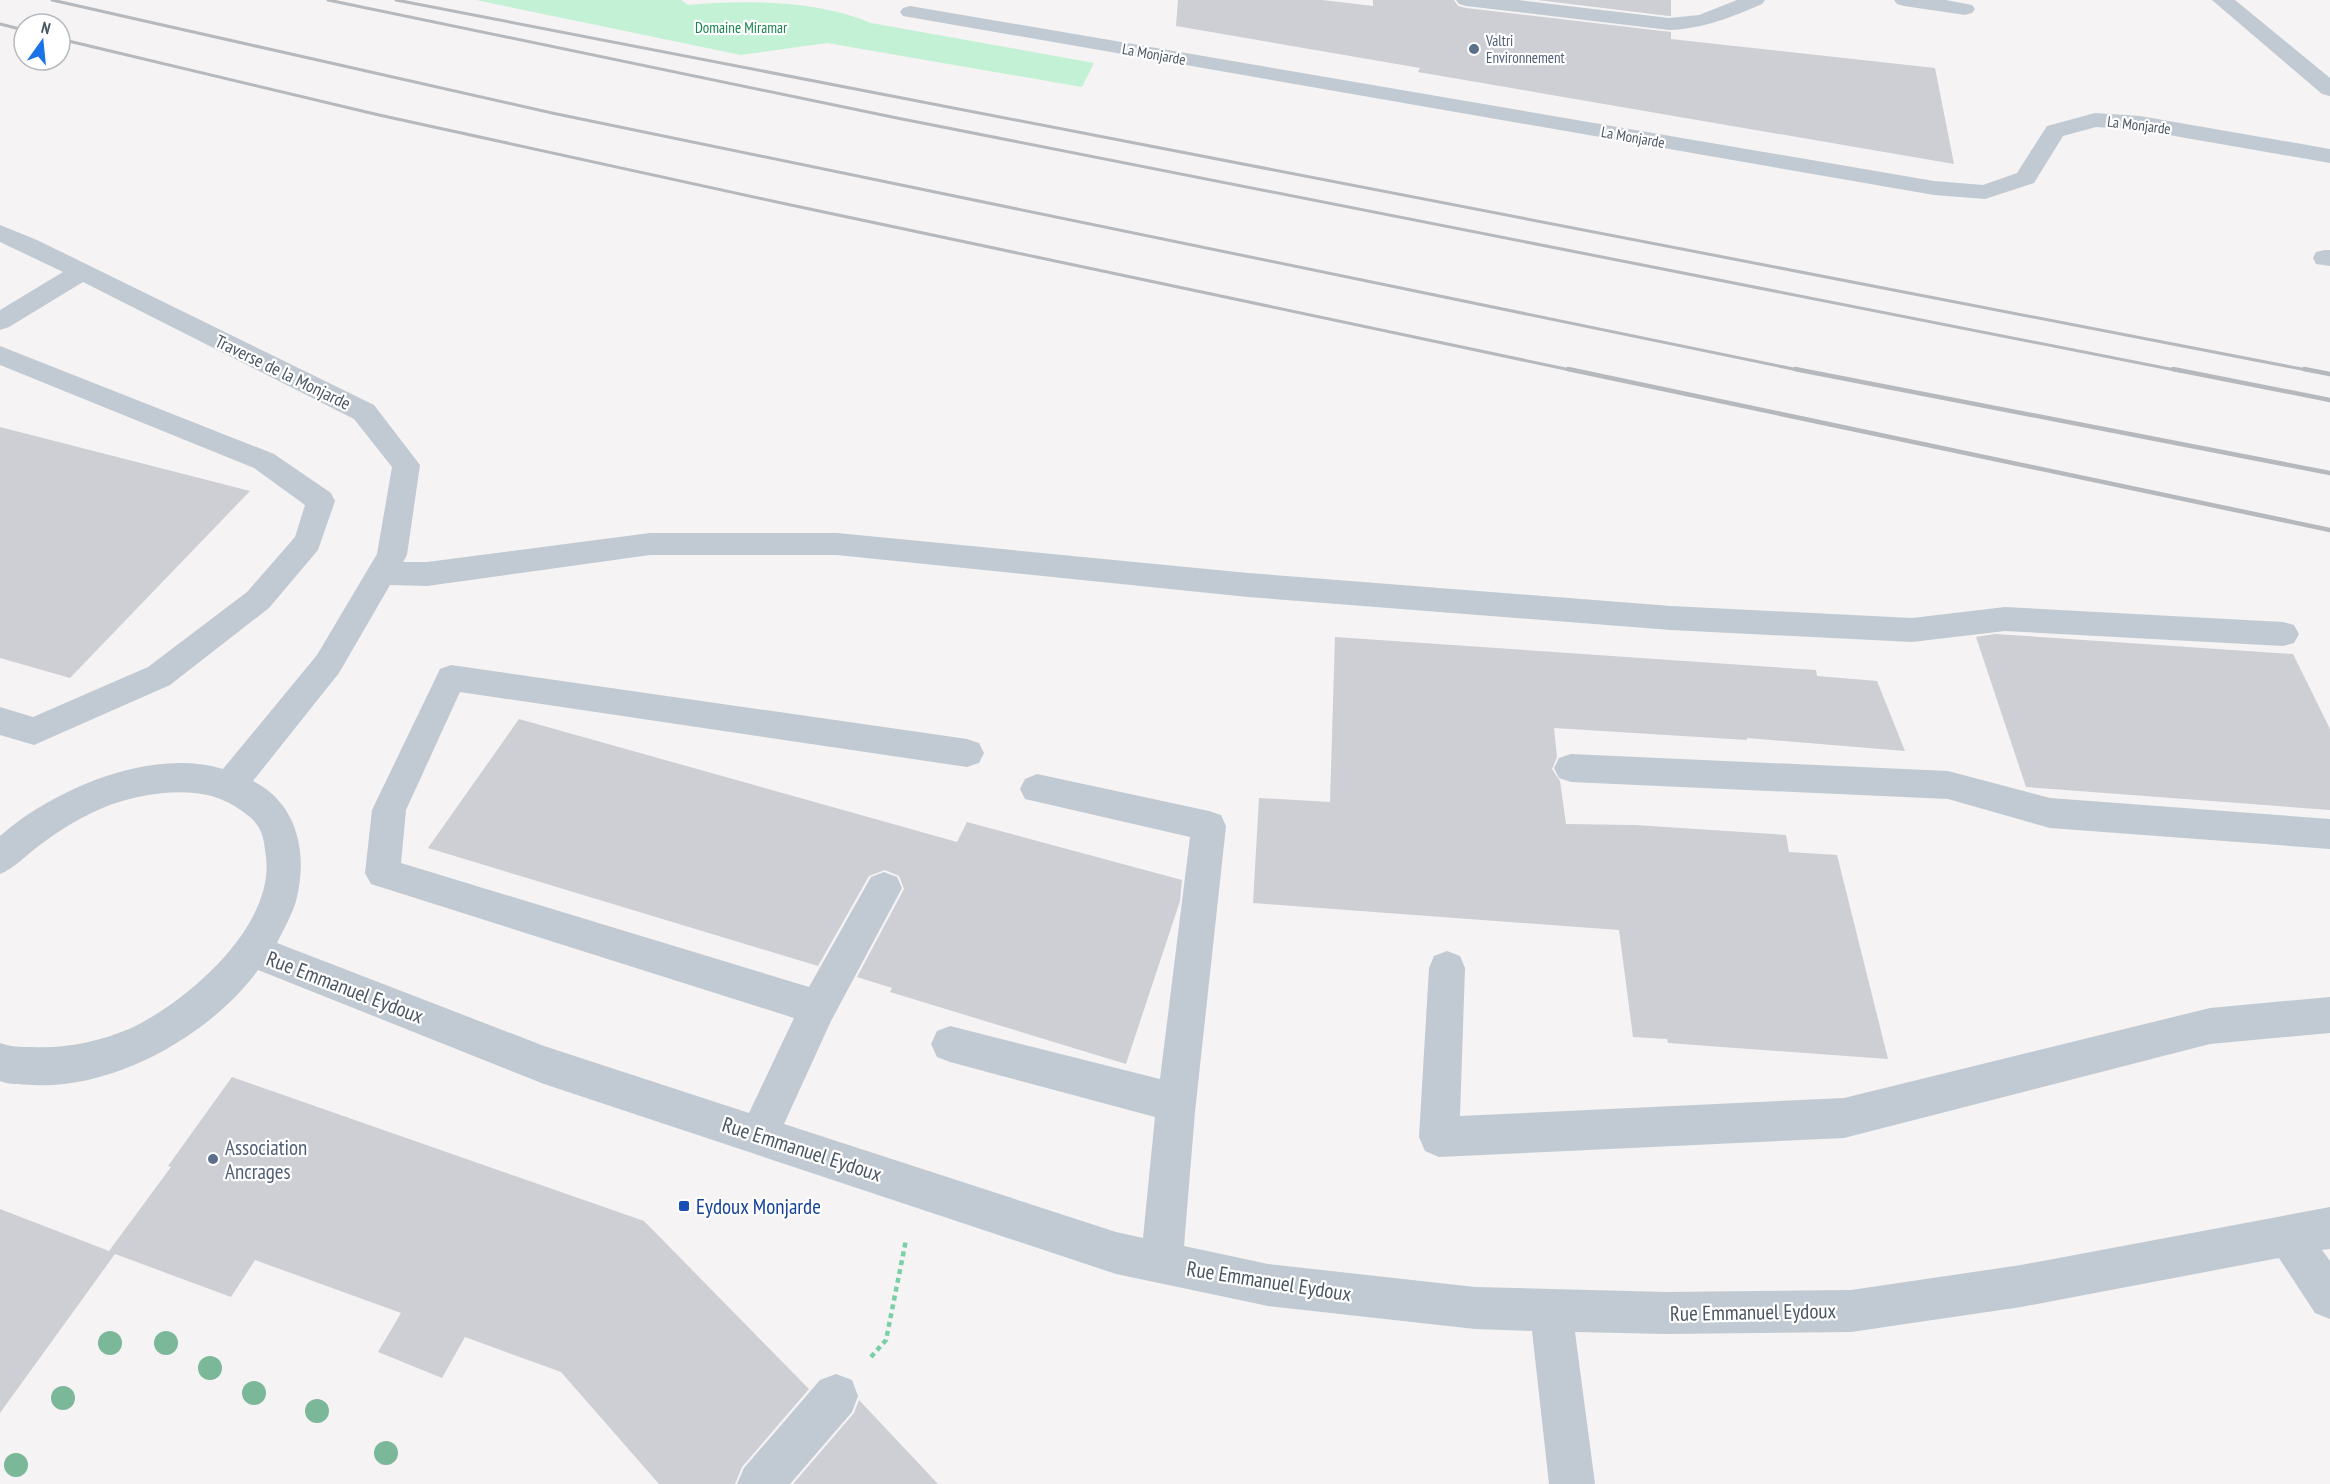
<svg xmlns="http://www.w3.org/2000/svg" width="2330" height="1484" viewBox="0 0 2330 1484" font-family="'PT Sans Narrow',sans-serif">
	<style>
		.green { fill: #c3f1d5 }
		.building { fill: #cdcfd5 }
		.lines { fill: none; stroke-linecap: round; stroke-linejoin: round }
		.path { stroke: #7ad0a6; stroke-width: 4.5; stroke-dasharray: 5 4; stroke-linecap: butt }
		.minor { fill: #c1cad2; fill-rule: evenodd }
		.rail-far1 { stroke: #b5b8bd; stroke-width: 3 }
		.rail { stroke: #b5b8bd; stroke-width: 4.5 }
		.tree { fill: #7bb799 }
		.service-dot { fill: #5c6f8a; stroke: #fff; stroke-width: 2 }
		.transit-dot { fill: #1a4fb4; stroke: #fff; stroke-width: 2 }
		.labels { text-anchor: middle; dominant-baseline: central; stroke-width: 4.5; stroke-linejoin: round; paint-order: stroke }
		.far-park-label { font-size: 15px; fill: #17864f; stroke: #fff }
		.far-service-label { font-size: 15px; fill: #4e5e75; stroke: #fff; text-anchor: start }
		.far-street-label { font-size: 15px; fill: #4a5661; stroke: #fff }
		.street-label { font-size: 18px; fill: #4a5661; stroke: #fff }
		.near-street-label { font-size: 21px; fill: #4a5661; stroke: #fff }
		.near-service-label { font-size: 21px; fill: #4e5e75; stroke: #fff; text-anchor: start }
		.near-transit-label { font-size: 21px; fill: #164399; stroke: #fff; text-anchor: start }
	</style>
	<rect width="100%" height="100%" fill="#f5f3f3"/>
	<!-- green -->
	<path class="green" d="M476 0H681L688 5C747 0 816 0 871 23L1094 63 1082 87 827 43 741 55Z"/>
	<!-- building -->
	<g class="building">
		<polygon points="1178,0 1322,0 1373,6 1373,0 1454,0 1458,6 1466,8 1671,32 1671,39 1935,68 1954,164 1418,72 1420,68 1176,26"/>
		<polygon points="1537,0 1671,0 1671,16 1669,16"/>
		<polygon points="0,427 250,491 70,678 0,658"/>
		<polygon points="1995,634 2293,654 2330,729 2330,810 2026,787 1976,637"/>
		<polygon points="1335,637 1816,670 1817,676 1877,681 1905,751 1747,738 1747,740 1554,728 1557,757 1552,769 1560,781 1566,824 1635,825 1786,835 1789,852 1837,855 1888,1059 1668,1043 1667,1039 1633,1037 1619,930 1253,903 1259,798 1330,802"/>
		<polygon points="519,719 957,842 967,822 1182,880 1180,901 1126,1064 890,992 892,988 857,977 904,889 899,876 885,870 869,876 818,966 428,848"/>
		<polygon points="232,1077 644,1221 809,1389 742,1467 735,1484 659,1484 561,1372 465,1337 442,1378 378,1352 401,1313 255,1260 231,1297 115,1254 0,1413 0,1209 109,1251 171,1167 168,1166"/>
		<polygon points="859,1400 938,1484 793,1484 854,1413"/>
	</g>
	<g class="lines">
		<!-- path -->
		<polyline class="path" points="871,1357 886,1340 906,1240"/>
		<!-- minor -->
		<g class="minor">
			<path d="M1456 0H1518L1669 18 1699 15 1737 0H1765L1762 4C1732 17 1703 29 1669 30L1466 6 1459 4Z"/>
			<polygon points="1894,0 1946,0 1972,5 1975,9 1972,13 1965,15 1904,6 1897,4"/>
			<polygon points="2212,0 2235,0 2330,78 2330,96 2322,94"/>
			<polygon points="910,6 1934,181 1983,185 2017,173 2047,126 2095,113 2140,116 2330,149 2330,163 2140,130 2096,127 2063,136 2034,183 1985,199 1934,195 903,16 900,12 903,8"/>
			<path d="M0 225 37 240 374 405 420 465 407 555 403 562H427L650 533H837L1248 573 1671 606 1912 618 2005 607 2283 622 2294 625 2299 634 2294 643 2283 646 2005 631 1912 642 1671 630 1248 597 837 555H650L427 586 390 585 339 673 253 781C299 804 308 856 296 901 292 915 283 930 277 943L544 1046 749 1113 794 1018 371 884 365 873 372 810 440 669 451 665 967 739 979 743 984 753 979 763 967 767 460 692 406 810 401 863 809 987 871 877 884 872 897 877 902 888 831 1021 784 1124 1116 1232 1143 1238 1155 1117 950 1062 937 1057 931 1044 937 1031 950 1026 1160 1079 1190 837 1025 799 1020 789 1025 779 1037 774 1209 811 1221 815 1226 826 1195 1112 1184 1246 1268 1264 1475 1287 1666 1292 1851 1290 2021 1265 2330 1207V1249L2322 1250 2330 1261V1319L2315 1313 2279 1258 2021 1307 1851 1332 1666 1334 1575 1332 1595 1484H1549L1532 1331 1475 1329 1268 1306 1116 1274 544 1084 258 970C211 1035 113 1090 32 1085 21 1084 10 1085 0 1081V1043C10 1047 21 1047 31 1047 64 1049 98 1042 129 1029 186 1003 275 926 266 857 263 833 262 825 242 811 212 788 173 790 138 797 103 804 69 823 40 845 26 855 16 867 0 874V836C53 789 152 747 223 769L317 655 377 554 392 467 354 419 83 282 9 327 0 330V310L63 272 0 242Z"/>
			<polygon points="2325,250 2330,250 2330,266 2316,264 2313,258 2316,252"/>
			<polygon points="0,346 274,454 331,493 335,501 318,550 269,608 170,685 34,745 0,735 0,707 33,717 148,667 247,592 295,537 305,505 254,468 0,365"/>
			<polygon points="1571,754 1948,771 2050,798 2330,819 2330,849 2050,828 1948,799 1571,782 1559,778 1554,768 1559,758"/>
			<polygon points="1447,951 1460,956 1465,968 1460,1116 1844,1098 2210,1008 2330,997 2330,1033 2210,1044 1844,1138 1439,1157 1425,1151 1419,1137 1429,968 1434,956"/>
			<polygon points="836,1374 852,1380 858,1396 852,1412 790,1484 737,1484 744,1468 820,1380"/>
		</g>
		<!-- rail-far1 -->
		<g class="rail-far1">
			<polyline points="52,0 552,113 1803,371"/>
			<polyline points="328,0 897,118 2180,371"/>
			<polyline points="396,0 2312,371"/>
			<polyline points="0,24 24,30"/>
			<polyline points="60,39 379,115 786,204 1575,371"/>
		</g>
		<!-- rail -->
		<g class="rail">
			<polyline points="1568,369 2330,530"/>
			<polyline points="1795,369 2330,473"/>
			<polyline points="2173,369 2330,400"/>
			<polyline points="2304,369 2330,374"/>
		</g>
	</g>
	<!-- trees -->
	<g class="tree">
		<circle cx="110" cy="1343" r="12"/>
		<circle cx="166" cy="1343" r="12"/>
		<circle cx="210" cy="1368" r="12"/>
		<circle cx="254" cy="1393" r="12"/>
		<circle cx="63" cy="1398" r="12"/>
		<circle cx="317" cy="1411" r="12"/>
		<circle cx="386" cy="1453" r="12"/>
		<circle cx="16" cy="1465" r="12"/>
	</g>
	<!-- markers -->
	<g class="service-dot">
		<circle cx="1474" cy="49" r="6"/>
		<circle cx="213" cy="1159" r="6"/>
	</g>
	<rect class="transit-dot" x="678" y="1200" width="12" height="12" rx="3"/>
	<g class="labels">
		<!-- far-park labels -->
		<g class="far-park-label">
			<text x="741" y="27">Domaine Miramar</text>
		</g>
		<!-- far-service labels -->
		<g class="far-service-label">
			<text x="1486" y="40">Valtri<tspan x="1486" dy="17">Environnement</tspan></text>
		</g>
		<!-- far-street labels -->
		<g class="far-street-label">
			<text transform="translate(1154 54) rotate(10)">La Monjarde</text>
			<text transform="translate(2139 125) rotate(7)">La Monjarde</text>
			<text transform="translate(1633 137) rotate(10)">La Monjarde</text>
		</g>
		<!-- street labels -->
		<g class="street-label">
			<text transform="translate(283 372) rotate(26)">Traverse de la Monjarde</text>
		</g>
		<!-- near-street labels -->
		<g class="near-street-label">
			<text transform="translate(345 987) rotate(21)">Rue Emmanuel Eydoux</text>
			<text transform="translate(802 1149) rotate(18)">Rue Emmanuel Eydoux</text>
			<text transform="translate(1269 1281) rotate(9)">Rue Emmanuel Eydoux</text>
			<text transform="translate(1753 1312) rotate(-1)">Rue Emmanuel Eydoux</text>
		</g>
		<!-- near-service labels -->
		<g class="near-service-label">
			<text x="225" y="1147">Association<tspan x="225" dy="24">Ancrages</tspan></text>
		</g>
		<!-- near-transit labels -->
		<g class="near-transit-label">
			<text x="696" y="1206">Eydoux Monjarde</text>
		</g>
	</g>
	<!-- north arrow -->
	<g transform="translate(42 42) rotate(15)"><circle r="28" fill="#ffffff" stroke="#b7bbc0" stroke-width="1.5"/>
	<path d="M0-4.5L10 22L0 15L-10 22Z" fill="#1a73e8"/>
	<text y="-9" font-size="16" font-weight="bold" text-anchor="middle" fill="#4a5661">N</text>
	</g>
</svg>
